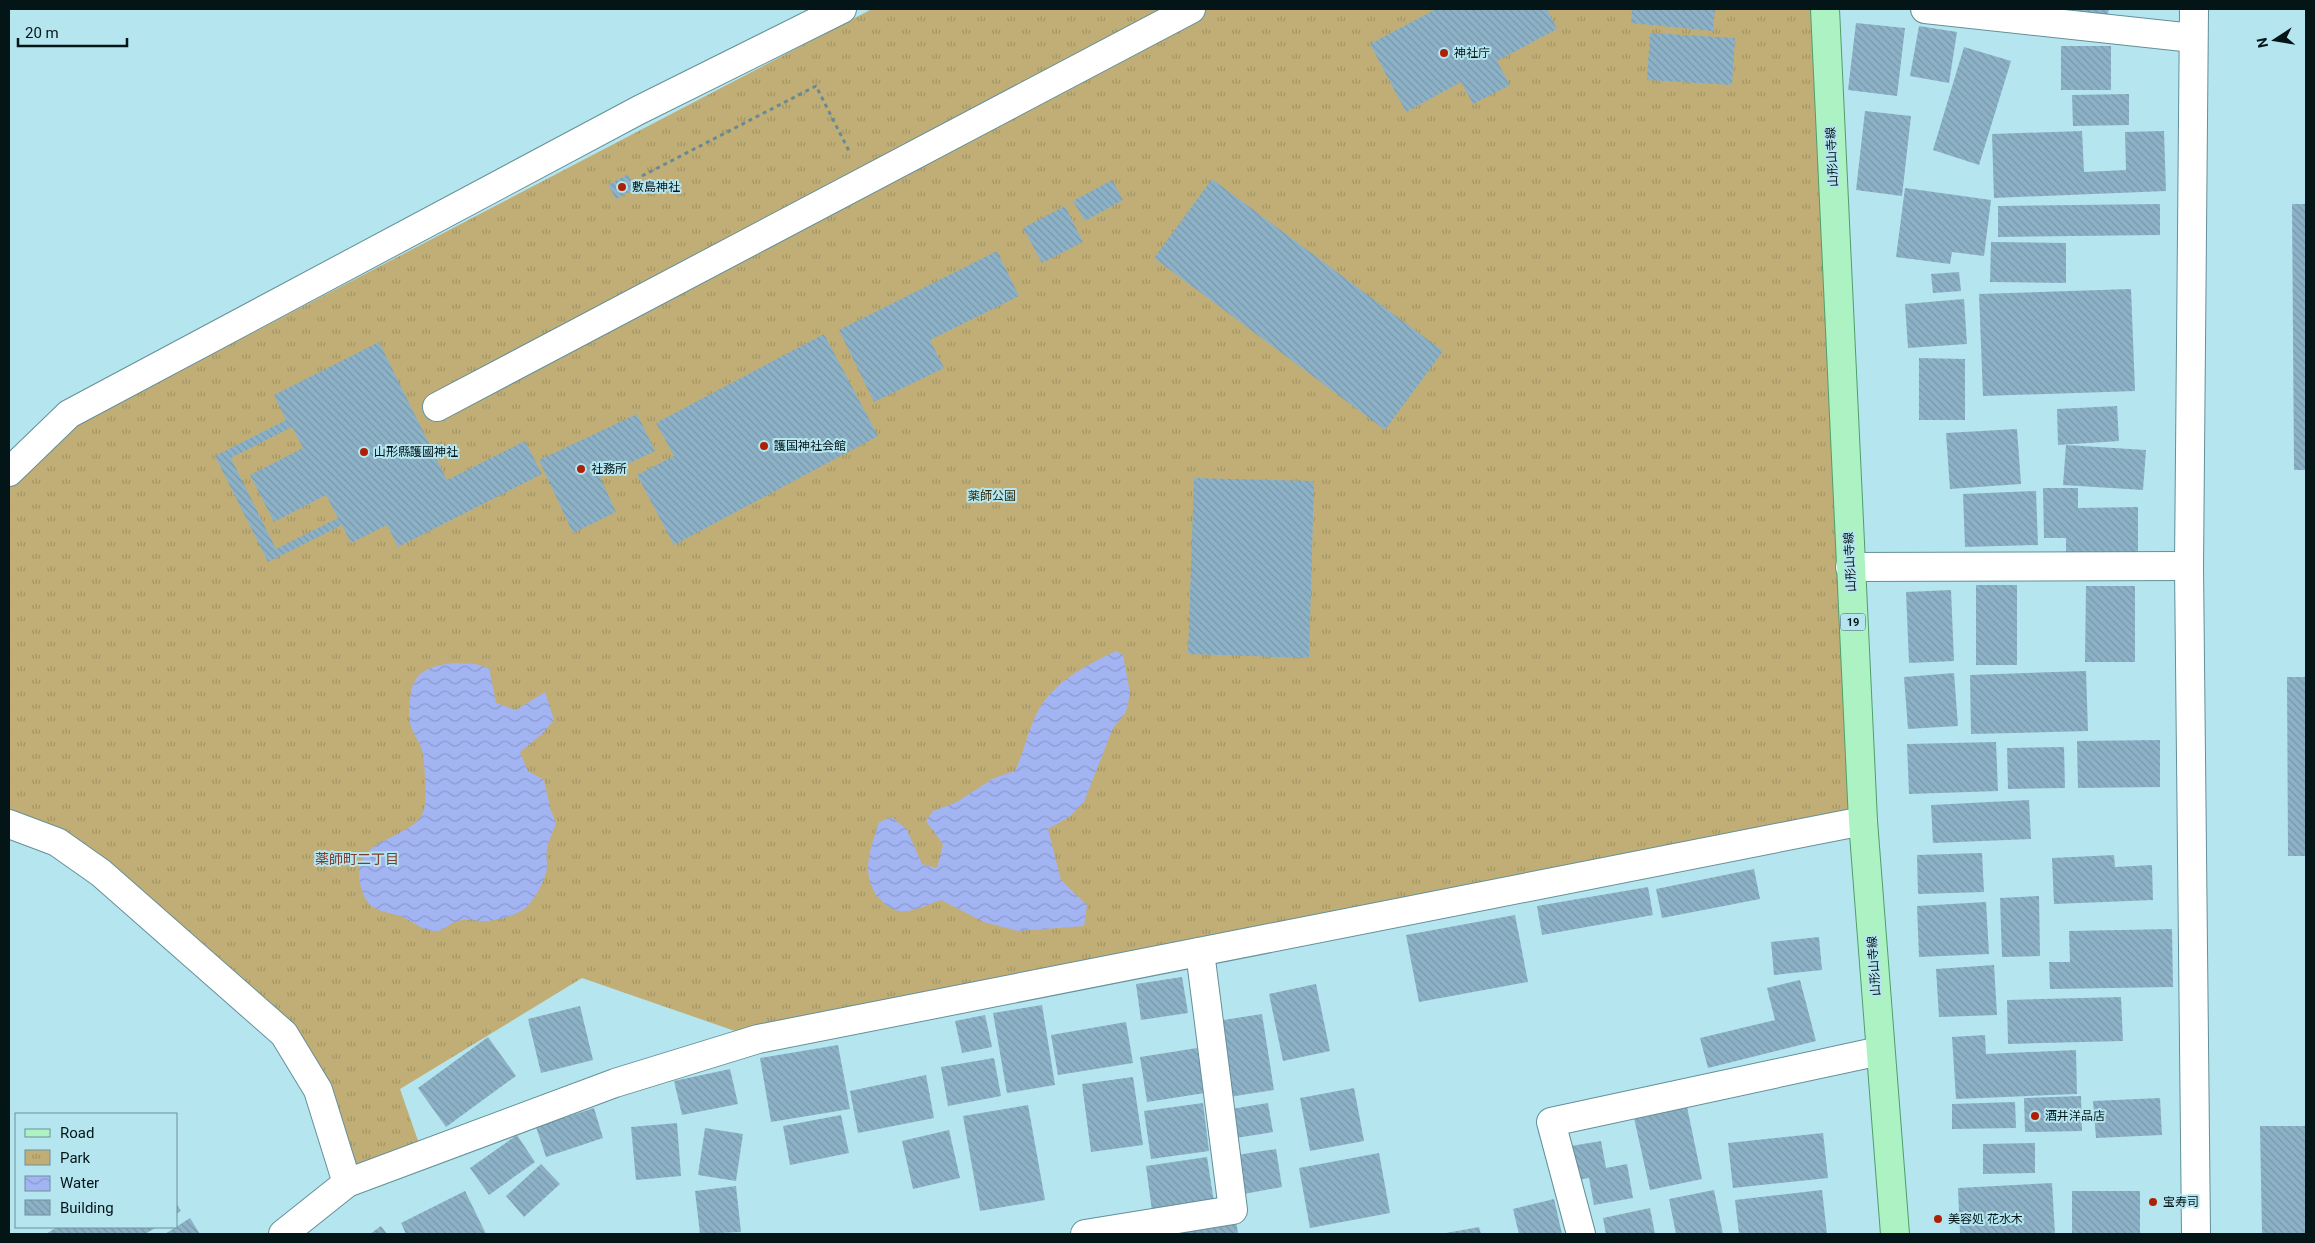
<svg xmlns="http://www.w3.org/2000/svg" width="2315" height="1243" viewBox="0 0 2315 1243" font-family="Roboto,'Noto Sans JP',sans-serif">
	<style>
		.park { fill: url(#park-tufts) }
		.water { fill: url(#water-waves) }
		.building { fill: url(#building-back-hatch); fill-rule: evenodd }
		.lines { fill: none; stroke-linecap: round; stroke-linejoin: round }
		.minor-casing { stroke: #639099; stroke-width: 30 }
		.major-casing { stroke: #4f9f6d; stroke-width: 30 }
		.path { stroke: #688b92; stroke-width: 3; stroke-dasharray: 4 4; stroke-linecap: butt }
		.minor { stroke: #fff; stroke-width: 28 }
		.major { stroke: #adf2c3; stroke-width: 28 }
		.poi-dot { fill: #ae2006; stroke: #b5e5ef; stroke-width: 2 }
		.labels { text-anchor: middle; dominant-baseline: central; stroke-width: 4; stroke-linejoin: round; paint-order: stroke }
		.shield { fill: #b5e5ef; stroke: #395358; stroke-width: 1 }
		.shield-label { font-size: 11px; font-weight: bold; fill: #041518 }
		.poi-label { font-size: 12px; fill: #041518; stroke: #b5e5ef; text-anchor: start }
		.street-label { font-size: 12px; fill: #041518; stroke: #b5e5ef }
		.park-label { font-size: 12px; fill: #352b0c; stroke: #b5e5ef }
		.neighbourhood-label { font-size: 14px; fill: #813b2e; stroke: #b5e5ef }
	</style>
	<defs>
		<pattern id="park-tufts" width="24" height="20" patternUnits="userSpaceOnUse" patternTransform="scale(1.25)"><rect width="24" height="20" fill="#c0ae76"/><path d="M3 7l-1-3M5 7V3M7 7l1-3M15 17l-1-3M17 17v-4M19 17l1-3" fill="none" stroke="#a39565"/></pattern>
		<pattern id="water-waves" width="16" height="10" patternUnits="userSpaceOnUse" patternTransform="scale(1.25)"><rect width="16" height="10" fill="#a3b4f3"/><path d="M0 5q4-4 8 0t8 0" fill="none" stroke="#8b9ad0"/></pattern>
		<pattern id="building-back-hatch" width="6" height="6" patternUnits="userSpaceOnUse" patternTransform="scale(1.25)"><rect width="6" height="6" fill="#8db2c7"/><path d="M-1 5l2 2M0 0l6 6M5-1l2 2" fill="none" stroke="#7898aa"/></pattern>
	</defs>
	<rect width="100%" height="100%" fill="#b5e5ef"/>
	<!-- park -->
	<polygon class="park" points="872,9 1825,9 1863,821 758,1039 582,978 400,1089 423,1155 347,1183 284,1034 57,842 9,824 9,487 76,425"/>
	<!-- water -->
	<g class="water">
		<path d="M1116 651 1123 655 1130 693 1126 712 1113 728 1084 802 1069 817 1048 829 1061 880 1087 905 1084 926 1018 931 984 922 941 900C928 904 912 913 899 911 891 910 882 902 877 896 860 872 871 848 879 822L892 817 907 830 922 864 937 868 943 844 926 821 933 811 955 803 994 778 1015 771C1024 752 1029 726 1039 709 1056 680 1087 665 1116 651Z"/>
		<path d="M453 663 475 664 489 668 496 703 516 710 545 692 554 720 542 734 520 752 528 771 544 780 550 808 556 823C553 831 549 840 547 848 546 854 547 861 547 867 546 879 534 902 524 909 514 916 496 921 484 921 475 921 466 918 458 921 449 923 443 932 434 931 420 930 412 920 400 916 380 910 367 911 361 887 345 832 424 843 425 803 426 787 425 766 422 750 420 742 413 734 411 726 408 718 409 708 410 700 412 672 428 666 453 663Z"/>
	</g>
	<!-- building -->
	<g class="building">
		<polygon points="1436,9 1547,9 1557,29 1497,61 1510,85 1473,104 1461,82 1406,112 1370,44"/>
		<polygon points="1632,9 1715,9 1713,31 1631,23"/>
		<polygon points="2070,9 2109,9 2107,18"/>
		<polygon points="1856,23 1905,28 1897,96 1848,90"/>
		<polygon points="1919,26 1957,32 1949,83 1910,76"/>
		<polygon points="1650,33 1735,38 1732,85 1647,80"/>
		<rect x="2061" y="46" width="50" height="44"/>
		<polygon points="1964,47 2011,61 1979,165 1933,150"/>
		<polygon points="2129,94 2129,125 2073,126 2072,95"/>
		<polygon points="1865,111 1911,116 1902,196 1856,190"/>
		<polygon points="2082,131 2084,172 2126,170 2125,132 2164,131 2166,191 1994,198 1992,134"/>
		<polygon points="628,174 635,189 616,199 608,185"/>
		<polygon points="1212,179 1443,351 1385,430 1154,258"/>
		<polygon points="1112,180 1123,200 1085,221 1073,201"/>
		<polygon points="1905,188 1991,200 1984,256 1952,252 1950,264 1896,257"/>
		<polygon points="2160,204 2160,235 1998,237 1998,206"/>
		<polygon points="2292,204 2306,204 2306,470 2294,470"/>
		<polygon points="1065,206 1083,242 1042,263 1023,228"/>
		<polygon points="1991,242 2066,243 2066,283 1990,282"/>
		<polygon points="997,251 1019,296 930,340 944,368 874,402 839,330"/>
		<polygon points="1959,272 1961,291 1933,293 1931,274"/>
		<polygon points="2131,289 2135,391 1983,396 1979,294"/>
		<polygon points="1964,299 1967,344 1908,348 1905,304"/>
		<polygon points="824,334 878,436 674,545 637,475 674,456 656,423"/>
		<path d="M379 342 447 480 525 441 542 474 398 547 387 525 351 543 342 525 268 562 215 456 286 420 274 395ZM292 427 303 448 250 475 274 522 326 495 338 518 276 549 231 458Z"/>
		<polygon points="1919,358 1965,359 1965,420 1919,420"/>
		<polygon points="2117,406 2119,441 2058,445 2057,409"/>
		<polygon points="637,414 655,451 600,477 616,512 573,533 539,460"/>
		<polygon points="2017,429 2021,484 1950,489 1946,433"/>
		<polygon points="2066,445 2146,450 2143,490 2063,485"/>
		<polygon points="1194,478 1314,481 1309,658 1188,654"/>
		<polygon points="2043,488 2078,488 2078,508 2138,507 2138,553 2066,554 2066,538 2044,538"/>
		<polygon points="2036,491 2038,545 1965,547 1963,494"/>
		<rect x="1976" y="585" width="41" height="80"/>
		<polygon points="2086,586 2135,586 2135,662 2085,662"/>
		<polygon points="1951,590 1954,661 1909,663 1906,592"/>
		<polygon points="2086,671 2088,731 1971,734 1970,675"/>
		<polygon points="1954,673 1958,726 1908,729 1904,677"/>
		<polygon points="2287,677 2306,677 2306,856 2288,856"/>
		<polygon points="2160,740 2160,787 2078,788 2077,741"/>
		<polygon points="1996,742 1998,791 1909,794 1907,744"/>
		<polygon points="2064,747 2065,788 2008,789 2007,748"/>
		<polygon points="2029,800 2031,839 1933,843 1931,805"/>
		<polygon points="1982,853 1984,892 1918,894 1917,855"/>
		<polygon points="2114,855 2115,867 2152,865 2153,900 2054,904 2052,858"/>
		<polygon points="1754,869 1760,899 1662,918 1656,889"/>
		<polygon points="1648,887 1653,915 1542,935 1537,906"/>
		<polygon points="2039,896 2040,956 2002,957 2000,898"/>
		<polygon points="1986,902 1989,954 1919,957 1917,906"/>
		<polygon points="1515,915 1528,982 1419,1002 1406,935"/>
		<polygon points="2172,929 2173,987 2050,989 2049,962 2070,962 2069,931"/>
		<polygon points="1819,937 1822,970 1774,975 1771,942"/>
		<polygon points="1994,965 1997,1015 1939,1017 1936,969"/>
		<polygon points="1182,977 1188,1013 1141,1020 1136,984"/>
		<polygon points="1800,980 1816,1041 1708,1068 1700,1038 1775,1020 1767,988"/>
		<polygon points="1316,984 1330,1051 1283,1061 1269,994"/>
		<polygon points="2121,997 2123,1041 2008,1044 2007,1000"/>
		<polygon points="1042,1005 1055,1085 1007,1093 993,1013"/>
		<polygon points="580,1006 593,1060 541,1073 528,1019"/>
		<polygon points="1262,1014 1274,1090 1229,1097 1217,1021"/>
		<polygon points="985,1015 992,1047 962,1053 955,1021"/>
		<polygon points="1126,1022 1133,1063 1058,1075 1051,1035"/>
		<polygon points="1985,1035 1986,1054 2076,1050 2077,1094 1956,1099 1952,1037"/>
		<polygon points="488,1037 516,1076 446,1127 418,1088"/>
		<polygon points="838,1045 850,1109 771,1122 760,1058"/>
		<polygon points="1197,1048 1205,1093 1147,1102 1140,1057"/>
		<polygon points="994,1058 1001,1096 948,1106 941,1067"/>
		<polygon points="730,1069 738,1104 682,1115 674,1081"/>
		<polygon points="926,1075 934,1118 858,1133 850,1091"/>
		<polygon points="1133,1077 1143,1145 1091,1152 1082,1084"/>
		<polygon points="1354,1088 1364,1141 1310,1151 1300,1098"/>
		<polygon points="2081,1096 2082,1131 2025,1132 2024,1098"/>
		<polygon points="2160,1098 2162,1135 2096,1138 2093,1101"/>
		<polygon points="2015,1102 2016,1128 1952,1129 1952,1104"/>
		<polygon points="1203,1103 1209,1151 1151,1159 1144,1111"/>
		<polygon points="1268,1103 1273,1132 1236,1138 1231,1109"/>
		<polygon points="1028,1105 1045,1200 980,1211 963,1116"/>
		<polygon points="1687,1107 1702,1179 1650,1190 1634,1118"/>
		<polygon points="594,1108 603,1138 546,1157 536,1127"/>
		<polygon points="841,1115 849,1153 790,1165 783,1126"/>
		<polygon points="677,1123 681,1176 636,1180 631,1127"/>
		<polygon points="2260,1126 2306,1126 2306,1234 2262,1234"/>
		<polygon points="705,1128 743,1134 736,1181 698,1175"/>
		<polygon points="949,1130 960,1178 913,1189 902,1141"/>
		<polygon points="1823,1133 1828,1178 1733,1188 1728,1143"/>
		<polygon points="517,1135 535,1162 489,1195 470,1168"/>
		<polygon points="1601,1141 1606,1168 1627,1164 1633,1198 1594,1205 1589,1178 1572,1181 1565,1147"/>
		<polygon points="2035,1143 2035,1173 1983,1174 1983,1144"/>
		<polygon points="1276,1149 1282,1187 1244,1194 1237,1155"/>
		<polygon points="1379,1153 1390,1213 1310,1228 1299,1168"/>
		<polygon points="1207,1157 1214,1202 1152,1211 1146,1166"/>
		<polygon points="541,1164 560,1184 524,1217 506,1196"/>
		<polygon points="2052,1183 2055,1234 1960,1234 1958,1188"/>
		<polygon points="736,1186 741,1232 700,1234 695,1191"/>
		<polygon points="1714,1190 1723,1234 1676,1234 1669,1199"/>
		<polygon points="1822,1190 1827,1234 1739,1234 1735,1200"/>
		<polygon points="465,1191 486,1234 406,1234 401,1223"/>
		<rect x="2072" y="1191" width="68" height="43"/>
		<polygon points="1554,1199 1562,1234 1519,1234 1513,1209"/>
		<polygon points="176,1203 181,1211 176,1214"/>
		<polygon points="1650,1208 1655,1234 1606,1234 1603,1218"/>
		<polygon points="190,1218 200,1234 165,1234 176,1227"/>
		<polygon points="1236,1220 1238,1234 1163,1234"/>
		<polygon points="381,1226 387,1234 370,1234"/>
		<polygon points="57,1227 157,1227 145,1234 46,1234"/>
		<polygon points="1479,1227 1481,1234 1446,1234 1446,1233"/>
	</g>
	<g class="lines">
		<!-- minor casing -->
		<g class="minor-casing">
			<g id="minor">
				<polyline points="1925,9 2193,38"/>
				<polyline points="2194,9 2189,566 2196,1234"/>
				<polyline points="437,407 1191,9"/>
				<polyline points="9,472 69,414 639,110 842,9"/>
				<polyline points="1850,567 2189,566"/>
				<polyline points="9,824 57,842 101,873 284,1034 318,1090 347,1183"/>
				<polyline points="283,1234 347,1183 615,1083 758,1039 1863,821"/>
				<polyline points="1085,1234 1233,1210 1200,952"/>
				<polyline points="1581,1234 1551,1122 1880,1051"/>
			</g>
		</g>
		<!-- major casing -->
		<g class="major-casing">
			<polyline id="major" points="1825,9 1863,821 1895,1234"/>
		</g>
		<!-- path -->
		<polyline class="path" points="642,176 816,86 849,151"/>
		<!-- minor -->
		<use href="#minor" class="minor"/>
		<!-- major -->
		<use href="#major" class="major"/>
	</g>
	<!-- markers -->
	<g class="poi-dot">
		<circle cx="1444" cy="53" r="5"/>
		<circle cx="622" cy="187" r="5"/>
		<circle cx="764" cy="446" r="5"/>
		<circle cx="364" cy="452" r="5"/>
		<circle cx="581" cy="469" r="5"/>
		<circle cx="2035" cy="1116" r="5"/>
		<circle cx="2153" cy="1202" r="5"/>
		<circle cx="1938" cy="1219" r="5"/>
	</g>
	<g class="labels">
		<!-- shield labels -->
		<rect class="shield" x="1840.5" y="613.5" width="25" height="17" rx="4"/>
		<g class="shield-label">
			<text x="1853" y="622">19</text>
		</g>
		<!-- poi labels -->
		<g class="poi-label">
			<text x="1454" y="53">神社庁</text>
			<text x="632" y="187">敷島神社</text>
			<text x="774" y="446">護国神社会館</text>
			<text x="374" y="452">山形縣護國神社</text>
			<text x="591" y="469">社務所</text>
			<text x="2045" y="1116">酒井洋品店</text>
			<text x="2163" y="1202">宝寿司</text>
			<text x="1948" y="1219">美容処 花水木</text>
		</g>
		<!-- street labels -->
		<g class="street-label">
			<text transform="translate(1832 157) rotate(-93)">山形山寺線</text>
			<text transform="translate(1850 562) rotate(-93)">山形山寺線</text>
			<text transform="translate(1874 966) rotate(-94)">山形山寺線</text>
		</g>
		<!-- park labels -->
		<g class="park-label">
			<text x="992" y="496">薬師公園</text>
		</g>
		<!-- neighbourhood labels -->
		<g class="neighbourhood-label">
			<text x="357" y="859">薬師町二丁目</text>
		</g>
	</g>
	<!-- border -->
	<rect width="2315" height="1243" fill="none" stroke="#041518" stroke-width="20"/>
	<!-- legend -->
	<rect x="15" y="1113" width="162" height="115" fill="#b5e5ef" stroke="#6e9299"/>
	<rect x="25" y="1129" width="25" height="8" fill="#adf2c3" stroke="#6e9299"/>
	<text x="60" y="1138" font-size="15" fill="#041518">Road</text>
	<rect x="25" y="1150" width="25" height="15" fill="url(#park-tufts)" stroke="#6e9299"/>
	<text x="60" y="1163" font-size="15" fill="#041518">Park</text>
	<rect x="25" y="1176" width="25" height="15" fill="url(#water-waves)" stroke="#6e9299"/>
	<text x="60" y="1188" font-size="15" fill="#041518">Water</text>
	<rect x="25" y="1200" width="25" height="15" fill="url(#building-back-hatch)" stroke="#6e9299"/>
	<text x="60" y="1213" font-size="15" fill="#041518">Building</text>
	<!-- north arrow -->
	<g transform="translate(2275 40) rotate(258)" stroke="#b5e5ef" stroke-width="4" paint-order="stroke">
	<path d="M0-4L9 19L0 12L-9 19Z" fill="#041518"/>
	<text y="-8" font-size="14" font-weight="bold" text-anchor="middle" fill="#041518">N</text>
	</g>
	<!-- scale -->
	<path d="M18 38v8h109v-8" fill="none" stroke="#041518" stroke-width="2.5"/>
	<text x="25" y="38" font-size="15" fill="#041518" stroke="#b5e5ef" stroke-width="4" paint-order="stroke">20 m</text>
</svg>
